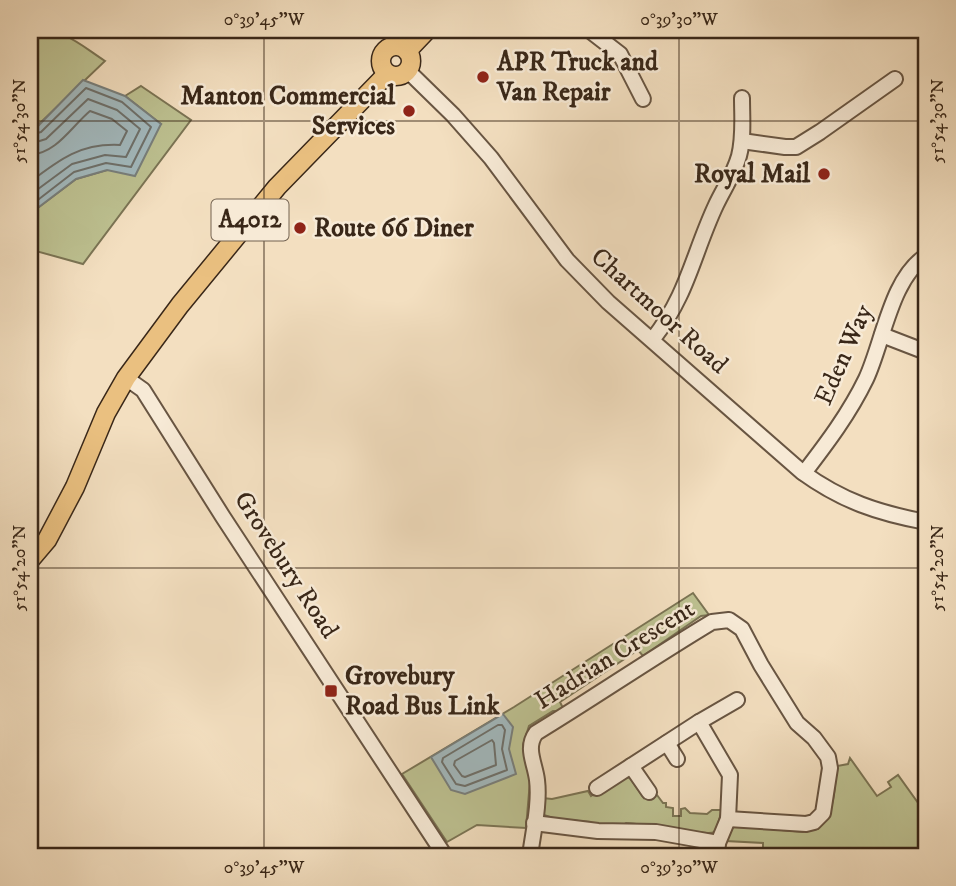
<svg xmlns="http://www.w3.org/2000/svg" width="956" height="886" viewBox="0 0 956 886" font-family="'IM FELL DW Pica',serif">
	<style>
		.green { fill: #bdc191; stroke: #7b7454; stroke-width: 2 }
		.water { fill: #a2b9be; stroke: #787f7c; stroke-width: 2 }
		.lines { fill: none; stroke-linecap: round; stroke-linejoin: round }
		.shore { stroke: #6e706b; stroke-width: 2 }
		.minor-casing { stroke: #685542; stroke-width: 18 }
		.major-casing { stroke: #392718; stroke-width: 21 }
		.minor { stroke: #f7ead6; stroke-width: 14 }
		.major { stroke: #eac080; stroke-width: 18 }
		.ticks { fill: none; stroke: #392718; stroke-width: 2; stroke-opacity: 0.45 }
		.poi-dot { fill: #8f2418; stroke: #f7ead6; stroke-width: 2.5 }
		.labels { text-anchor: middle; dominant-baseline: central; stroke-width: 5; stroke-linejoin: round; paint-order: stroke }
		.shield { fill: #f7ead6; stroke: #726251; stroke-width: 2 }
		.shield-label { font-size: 24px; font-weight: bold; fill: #392718 }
		.poi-label { font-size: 26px; font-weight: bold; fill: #392718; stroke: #f7ead6; text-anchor: start }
		.street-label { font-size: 26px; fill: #392718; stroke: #f7ead6 }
		.neatline { fill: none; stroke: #392718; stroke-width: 2.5 }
		.ticks-label { font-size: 18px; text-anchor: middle; fill: #392718 }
	</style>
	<rect width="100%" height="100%" fill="#f3dfc0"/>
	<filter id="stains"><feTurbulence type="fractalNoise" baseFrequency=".00286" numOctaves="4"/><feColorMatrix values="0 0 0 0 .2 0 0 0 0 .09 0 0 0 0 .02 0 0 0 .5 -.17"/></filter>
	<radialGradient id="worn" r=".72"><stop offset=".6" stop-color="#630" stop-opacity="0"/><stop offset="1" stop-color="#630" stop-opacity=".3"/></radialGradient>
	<!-- green -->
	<g class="green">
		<path d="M30 30C67 30 76 42 105 61L36 127 30 129Z"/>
		<polygon points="141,86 191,120 83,264 36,251 30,256 30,241 33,240 35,210 76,179 107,170 161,124 125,96"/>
		<polygon points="693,593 709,615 701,616 643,656 638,650 560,702 563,708 558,711 553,711 529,726 523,745 530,781 526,828 477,825 447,842 402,774 514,707"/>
		<path d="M850 758 877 796 891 787 888 782 898 775 926 814V856H768V850H763V843L726 841 731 828 736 826 803 832 807 828 818 829C836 811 834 789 837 766L848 764Z"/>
		<path d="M626 777 630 778 644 798 654 791 663 803H666V807L673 808V816H681V809L685 808 690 813 707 814 712 810H722C720 816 718 827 714 832 709 837 639 823 626 823L621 827H594L590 822 556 819 541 814 543 798 552 799 588 791 591 796 599 790 605 792 614 783Z"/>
	</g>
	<!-- water -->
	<g class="water">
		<polygon points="83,80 125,96 161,124 135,176 107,170 76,179 35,210 33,240 30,241 30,129 37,127"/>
		<polygon points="503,714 513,727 509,749 516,774 465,794 451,790 431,757"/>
	</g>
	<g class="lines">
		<!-- shore -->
		<g class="shore">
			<polyline points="30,135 41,132 86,88 122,102 151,127 131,167 106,163 74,172 30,206"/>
			<polyline points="30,144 46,139 88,99 117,110 140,129 126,157 105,155 72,164 30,195"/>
			<path d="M30 155C57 153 71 127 90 111L112 119 127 131 120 145C81 143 60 159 30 182"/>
			<polygon points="498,725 502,725 505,730 502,749 507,770 465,786 456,784 442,762 443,758"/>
			<polygon points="492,740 494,743 496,765 465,777 462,776 454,765 455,761"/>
		</g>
		<!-- minor casing -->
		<g class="minor-casing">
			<g id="minor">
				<polyline points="589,30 620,54 643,99"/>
				<path d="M408 71 453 115 491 158 567 260 608 302 802 472C842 501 878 513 926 522"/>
				<polyline points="742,141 785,147 796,147 820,132 895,79"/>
				<polyline points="882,335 926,352"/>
				<path d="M653 339C688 294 693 254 716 205 724 188 734 174 739 156 744 137 742 117 742 98"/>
				<polyline points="126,378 143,390 223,517 445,856"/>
				<path d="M804 473C827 443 849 414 866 379 883 343 891 278 926 256"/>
				<polyline points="667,743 677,759"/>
				<polyline points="631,766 649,792"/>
				<polyline points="597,788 699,722"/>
				<polyline points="534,823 598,831 656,832 718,843"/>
				<path d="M530 856C533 832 540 804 537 780 535 763 525 748 536 733 595 697 652 658 712 622L729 620 742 629 761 665 797 723 814 738 828 757 830 768 823 813 814 822 806 824 728 819"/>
				<polyline points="717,856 718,843 728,819 730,775 699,722 737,700"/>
			</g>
		</g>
		<!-- major casing -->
		<g class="major-casing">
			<g id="major">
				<circle cx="396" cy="61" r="15"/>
				<polyline points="407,51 427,30"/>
				<polyline points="30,560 47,540 75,487 106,413 126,378 180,305 277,187 387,74"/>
			</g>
		</g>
		<!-- minor -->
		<use href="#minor" class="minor"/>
		<!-- major -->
		<use href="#major" class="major"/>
	</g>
	<!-- ticks -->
	<path class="ticks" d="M264 30V856M679 30V856M30 121H926M30 568H926"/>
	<!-- markers -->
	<g class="poi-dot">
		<circle cx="483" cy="77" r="7"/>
		<circle cx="409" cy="111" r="7"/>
		<circle cx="824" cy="174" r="7"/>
		<circle cx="300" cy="228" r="7"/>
		<rect x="324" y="684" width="14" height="14" rx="3.5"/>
	</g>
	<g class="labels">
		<!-- shield labels -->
		<rect class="shield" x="211.5" y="199.5" width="77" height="41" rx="5"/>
		<g class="shield-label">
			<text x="250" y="220">A4012</text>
		</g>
		<!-- poi labels -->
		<g class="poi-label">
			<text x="497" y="62">APR Truck and<tspan x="497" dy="30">Van Repair</tspan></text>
			<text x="395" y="96" text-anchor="end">Manton Commercial<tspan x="395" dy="30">Services</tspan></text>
			<text x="810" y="174" text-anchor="end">Royal Mail</text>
			<text x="314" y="228">Route 66 Diner</text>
			<text x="345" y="676">Grovebury<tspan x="345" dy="30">Road Bus Link</tspan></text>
		</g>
		<!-- street labels -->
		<g class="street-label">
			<text transform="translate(659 311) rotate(42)">Chartmoor Road</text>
			<text transform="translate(844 355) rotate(-66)">Eden Way</text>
			<text transform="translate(286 565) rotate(57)">Grovebury Road</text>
			<text transform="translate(615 655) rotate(-32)">Hadrian Crescent</text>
		</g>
	</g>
	<!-- margin -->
	<rect width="956" height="886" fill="none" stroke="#f3dfc0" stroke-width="77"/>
	<rect x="38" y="38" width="880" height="810" class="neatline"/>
	<g class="ticks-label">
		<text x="264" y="25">0°39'45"W</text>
		<text x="679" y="25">0°39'30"W</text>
		<text transform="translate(19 121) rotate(-90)" y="6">51°54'30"N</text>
		<text transform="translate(937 121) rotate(-90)" y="6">51°54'30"N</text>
		<text transform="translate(19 568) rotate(-90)" y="6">51°54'20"N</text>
		<text transform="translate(937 568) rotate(-90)" y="6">51°54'20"N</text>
		<text x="264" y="873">0°39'45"W</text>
		<text x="679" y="873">0°39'30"W</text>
	</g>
	<rect width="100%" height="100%" filter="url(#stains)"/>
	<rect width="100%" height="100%" fill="url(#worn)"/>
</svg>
